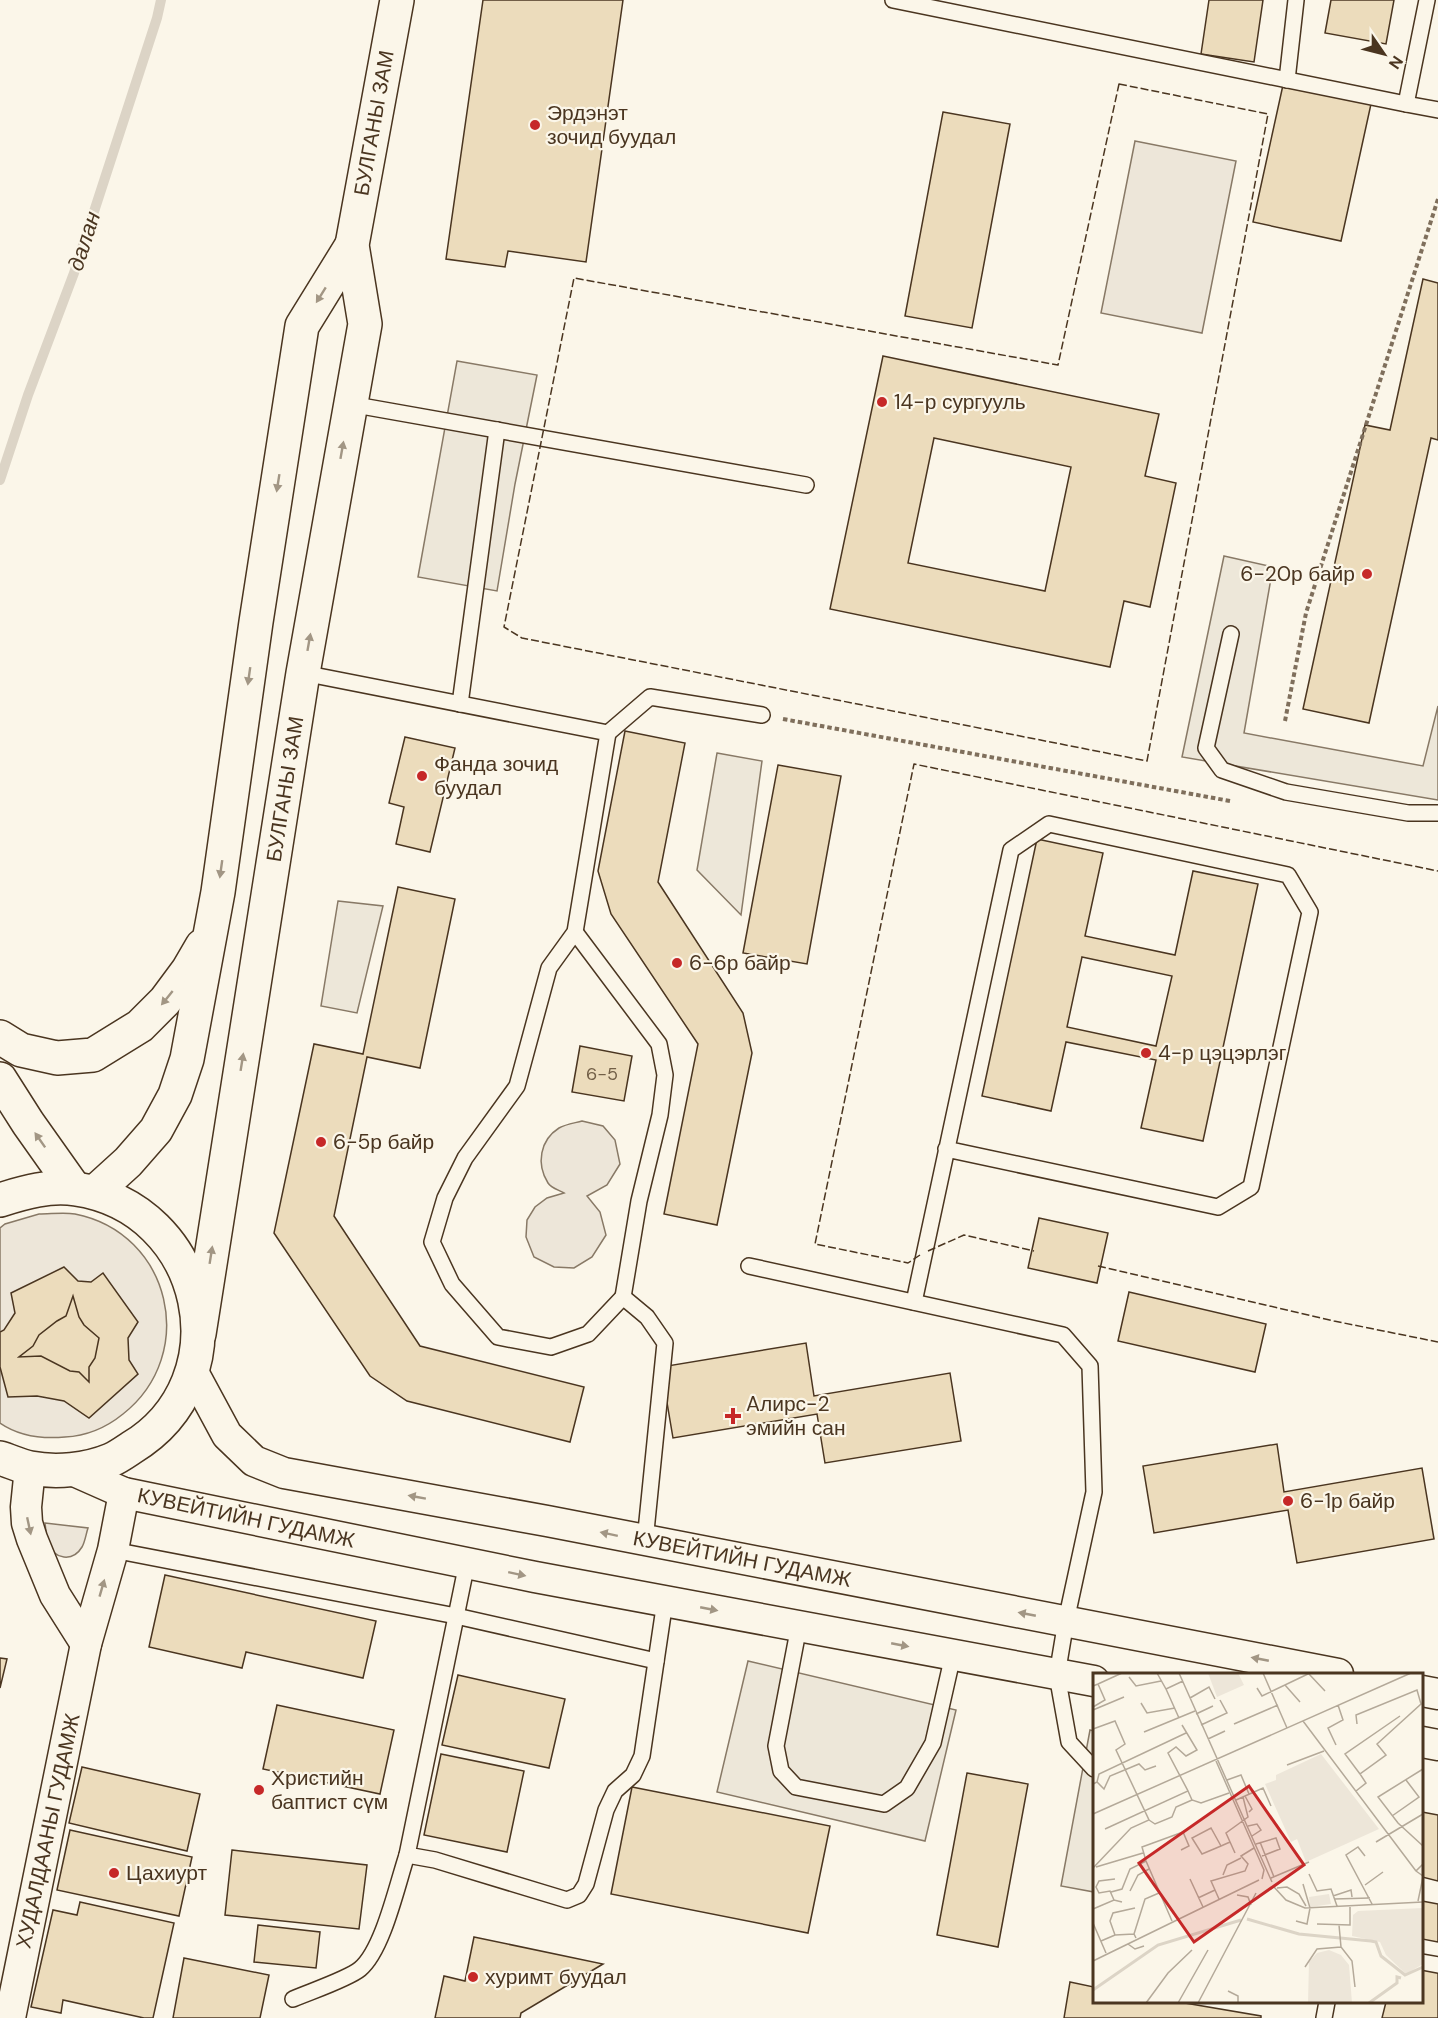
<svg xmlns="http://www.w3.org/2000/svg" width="1438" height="2018" viewBox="0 0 1438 2018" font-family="'DM Sans',sans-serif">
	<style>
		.green { fill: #ede6d9; stroke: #887966; stroke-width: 1.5 }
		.parking { fill: #ede7d9; stroke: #887966; stroke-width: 1.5 }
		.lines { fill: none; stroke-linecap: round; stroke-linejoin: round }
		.stream { stroke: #dcd4c6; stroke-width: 10 }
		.building { fill: #ecdcbc; stroke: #4a3520; stroke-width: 1.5; fill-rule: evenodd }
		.service-casing { stroke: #4a3520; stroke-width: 18 }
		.minor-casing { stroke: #4a3520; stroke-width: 33 }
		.tertiary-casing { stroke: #4a3520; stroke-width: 36 }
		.trunk-casing { stroke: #4a3520; stroke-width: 36 }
		.path { stroke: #7f6f5c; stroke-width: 4; stroke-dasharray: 4.5 3; stroke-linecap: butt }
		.service { stroke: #fbf6e9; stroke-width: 15 }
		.minor { stroke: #fbf6e9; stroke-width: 30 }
		.tertiary { stroke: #fbf6e9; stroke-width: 33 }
		.trunk { stroke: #fbf6e9; stroke-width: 33 }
		.fence { stroke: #4a3520; stroke-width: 1.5; stroke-dasharray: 8 3; stroke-linecap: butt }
		.oneway { fill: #a29684 }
		.poi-dot { fill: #c62828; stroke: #fbf6e9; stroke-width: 2 }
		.labels { text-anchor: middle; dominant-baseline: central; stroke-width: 4.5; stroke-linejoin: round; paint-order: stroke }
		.number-label { font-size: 18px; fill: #725f47 }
		.poi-label { font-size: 21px; fill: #4a3520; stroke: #fbf6e9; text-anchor: start }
		.street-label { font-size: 21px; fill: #4a3520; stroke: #fbf6e9 }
		.water-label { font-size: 22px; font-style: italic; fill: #4a3520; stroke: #fbf6e9 }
		.inset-river { fill: none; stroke: #dcd4c6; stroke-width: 3 }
		.inset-road { fill: none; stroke: #b4a999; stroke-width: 1.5 }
		.view { fill: #c62828; fill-opacity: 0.15; stroke: #c62828; stroke-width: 3 }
		.inset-edge { fill: none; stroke: #4a3520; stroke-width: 3 }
	</style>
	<rect width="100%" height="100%" fill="#fbf6e9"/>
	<!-- green -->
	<g class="green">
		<polygon points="1135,141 1236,161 1202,333 1101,313"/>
		<path d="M582 1121 603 1126 615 1140 620 1164 607 1185 587 1196 600 1212 606 1235 592 1257 574 1268 554 1267 534 1257 526 1237 527 1220 535 1207 547 1198 564 1193C559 1190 551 1188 548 1183 536 1164 540 1140 559 1128 566 1124 575 1123 582 1121Z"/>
		<path d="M39 1214C51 1214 64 1212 75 1214 171 1233 199 1354 123 1414 107 1427 86 1436 65 1437 43 1439 19 1436 0 1423V1228L5 1224Z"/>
		<path d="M45 1523 88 1528C86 1534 85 1542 82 1547 73 1562 54 1560 48 1543 46 1537 46 1530 45 1523Z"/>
	</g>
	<!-- parking -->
	<g class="parking">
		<polygon points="457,361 537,375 515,484 497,591 418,577"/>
		<polygon points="1224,556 1273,567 1244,733 1423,766 1438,706 1438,800 1182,757"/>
		<polygon points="717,753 762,761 741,915 697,870"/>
		<polygon points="338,901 383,906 357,1013 321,1006"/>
		<polygon points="748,1661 956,1710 925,1841 717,1792"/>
		<polygon points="1090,1730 1094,1731 1094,1892 1061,1886"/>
	</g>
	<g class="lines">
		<!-- stream -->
		<polyline class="stream" points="0,480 28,395 74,273 157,18 161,0"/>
	</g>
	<!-- building -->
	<g class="building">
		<polygon points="483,0 623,0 586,262 508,251 505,267 446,259"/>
		<polygon points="1209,0 1263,0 1254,62 1201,54"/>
		<polygon points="1331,0 1394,0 1386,44 1325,33"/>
		<polygon points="1283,85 1371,104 1341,241 1253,222"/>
		<polygon points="943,112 1010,124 972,328 905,316"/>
		<polygon points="1423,279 1438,283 1438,440 1431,438 1369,723 1303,709 1365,425 1390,430"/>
		<path d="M883 356 1159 414 1145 476 1176 483 1150 607 1124 601 1110 667 830 609ZM934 438 1071 467 1045 591 908 563Z"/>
		<polygon points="625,731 685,743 658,882 743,1013 752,1053 717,1225 664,1214 698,1044 611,914 598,871"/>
		<polygon points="405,737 455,748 430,852 396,844 404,807 389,803"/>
		<polygon points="778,765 841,776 807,964 743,953"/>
		<path d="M1037 839 1103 853 1085 936 1175 955 1193 871 1258 884 1203 1141 1141 1128 1156 1060 1066 1042 1051 1111 982 1096ZM1082 957 1172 976 1156 1046 1067 1027Z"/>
		<polygon points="398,887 455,899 420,1068 367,1057 334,1216 420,1346 584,1387 570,1442 407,1401 370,1376 274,1233 314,1044 363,1054"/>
		<polygon points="580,1046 632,1056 624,1101 572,1092"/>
		<polygon points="1039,1218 1108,1233 1097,1283 1028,1268"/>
		<polygon points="64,1267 78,1281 91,1282 103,1273 138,1322 128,1338 129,1360 138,1374 89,1418 64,1401 37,1396 8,1397 0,1367 0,1332 4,1330 15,1313 11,1293"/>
		<polygon points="1129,1292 1266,1324 1255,1372 1118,1341"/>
		<polygon points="73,1296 79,1317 84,1325 99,1338 95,1358 89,1367 89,1382 79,1372 70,1371 41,1356 19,1357 33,1346 39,1335 57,1321 66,1316"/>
		<polygon points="806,1343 814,1396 950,1373 961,1441 825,1463 817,1414 673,1438 661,1367"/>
		<polygon points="1277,1444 1284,1492 1422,1468 1434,1539 1297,1563 1288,1510 1154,1533 1143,1466"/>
		<polygon points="165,1575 376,1621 363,1678 246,1652 242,1668 149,1647"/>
		<polygon points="0,1658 7,1659 0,1688"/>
		<polygon points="458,1675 565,1699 549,1768 442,1745"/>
		<polygon points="277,1705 394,1730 380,1794 263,1769"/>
		<polygon points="441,1754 524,1771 507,1852 424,1835"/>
		<polygon points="82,1767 200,1794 187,1851 69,1823"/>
		<polygon points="967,1773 1028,1784 998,1947 937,1935"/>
		<polygon points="632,1787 830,1826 808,1933 611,1894"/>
		<polygon points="1422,1812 1438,1815 1438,1881 1422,1877"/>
		<polygon points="70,1830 192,1857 179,1916 57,1890"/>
		<polygon points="232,1850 367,1865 359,1929 225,1915"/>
		<polygon points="1422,1901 1438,1904 1438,1942 1422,1939"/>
		<polygon points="80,1902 174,1923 153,2018 144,2018 63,2000 61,2013 31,2007 53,1910 77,1915"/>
		<polygon points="258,1925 320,1932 316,1968 254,1962"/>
		<polygon points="474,1937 603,1964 521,2013 520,2018 435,2018 444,1976 465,1981"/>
		<polygon points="184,1958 269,1975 260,2018 173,2018"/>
		<polygon points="1422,1966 1438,1970 1438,2018 1382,2018 1386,2002 1422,2002"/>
		<polygon points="1070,1982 1094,1987 1094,2002 1179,2002 1261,2016 1261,2018 1064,2018"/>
	</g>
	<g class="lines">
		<!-- service casing -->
		<g class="service-casing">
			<g id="service">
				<polyline points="893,0 1406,104 1427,0"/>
				<polyline points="1287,80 1296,0"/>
				<polyline points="1406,104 1438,110"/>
				<polyline points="350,404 806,485"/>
				<polyline points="1231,634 1206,748 1222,770 1286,792 1408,813 1438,813"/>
				<polyline points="303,673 608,733 575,932 549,968 517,1086 465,1158 445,1198 432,1242 452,1284 498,1337 551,1347 588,1334 623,1297 647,1317 665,1343 645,1541"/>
				<polyline points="460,704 497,430"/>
				<polyline points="608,733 650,697 762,715"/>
				<polyline points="575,932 659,1044 665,1075 660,1115 639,1201 623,1297"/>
				<polyline points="749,1266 1063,1335 1090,1366 1094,1492 1066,1621 1057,1675 1069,1742 1094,1769"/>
				<polyline points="914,1302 1011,850 1049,824 1288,875 1310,912 1251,1187 1218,1207 946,1149"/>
				<polyline points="113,1550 456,1616 656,1661"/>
				<polyline points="467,1563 407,1855 435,1860 567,1900 579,1895 586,1884 606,1810 615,1791 633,1775 642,1756 665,1601"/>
				<polyline points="799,1626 776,1746 781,1771 796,1787 884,1804 907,1788 933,1743 953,1655"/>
				<polyline points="1422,1962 1438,1965"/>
				<path d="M293 1999C309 1992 348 1979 360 1969 383 1950 397 1885 407 1855"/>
				<polyline points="1324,2018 1327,2002"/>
			</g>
		</g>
		<!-- minor casing -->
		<g class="minor-casing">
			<g id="minor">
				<polyline points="193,1372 227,1435 254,1461 284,1473 547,1521 1338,1674"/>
				<polyline points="30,1468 26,1507 27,1523 32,1539 55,1595 86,1644"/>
				<polyline points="72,1470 124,1493 535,1577 1094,1681"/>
				<polyline points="1422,1691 1438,1694"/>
				<polyline points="1422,1742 1438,1745"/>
				<polyline points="10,2018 86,1644 113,1550 124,1493"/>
			</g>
		</g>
		<!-- tertiary casing -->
		<g class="tertiary-casing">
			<polyline id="tertiary" points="0,1079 28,1123 74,1188"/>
		</g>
		<!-- trunk casing -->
		<g class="trunk-casing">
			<g id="trunk">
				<polyline points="0,1037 21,1050 57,1058 93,1055 140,1026 165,1001 188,970 202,946"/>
				<polyline points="95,1192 128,1162 156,1130 175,1095 187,1059 218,892 256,622 302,326 352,245"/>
				<path d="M0 1200C25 1192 50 1185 76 1189 206 1208 244 1380 131 1448 125 1452 118 1457 111 1460 87 1470 56 1473 30 1468 20 1466 10 1461 0 1458"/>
				<polyline points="199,1334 303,673 365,324 352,245 397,0"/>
			</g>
		</g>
		<!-- path -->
		<g class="path">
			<polyline points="783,719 1230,801"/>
			<polyline points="1285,721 1306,613 1438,199"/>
		</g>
		<!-- service -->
		<use href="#service" class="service"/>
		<!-- minor -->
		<use href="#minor" class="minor"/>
		<!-- tertiary -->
		<use href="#tertiary" class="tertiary"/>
		<!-- trunk -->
		<use href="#trunk" class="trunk"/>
		<!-- fence -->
		<g class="fence">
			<polygon points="1119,84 1268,114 1147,761 522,638 504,627 574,278 1058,365"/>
			<polyline points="928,1251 964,1235 1034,1251"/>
			<polyline points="920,1255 908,1263 815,1244 914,764 1438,871"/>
			<polyline points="1098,1266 1334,1321 1438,1342"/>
		</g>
	</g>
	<!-- one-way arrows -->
	<defs><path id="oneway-solid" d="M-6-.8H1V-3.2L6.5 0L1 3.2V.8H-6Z" transform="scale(1.5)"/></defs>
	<g class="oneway">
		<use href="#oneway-solid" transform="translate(321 295) rotate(122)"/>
		<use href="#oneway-solid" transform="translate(342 450) rotate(-80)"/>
		<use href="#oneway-solid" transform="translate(278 483) rotate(99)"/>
		<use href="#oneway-solid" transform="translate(309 642) rotate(-80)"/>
		<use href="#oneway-solid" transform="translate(249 676) rotate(98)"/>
		<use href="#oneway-solid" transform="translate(221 869) rotate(98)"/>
		<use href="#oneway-solid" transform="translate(167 998) rotate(129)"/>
		<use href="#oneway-solid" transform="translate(242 1062) rotate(-81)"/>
		<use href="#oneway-solid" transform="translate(40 1140) rotate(-125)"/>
		<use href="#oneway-solid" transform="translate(211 1255) rotate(-81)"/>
		<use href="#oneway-solid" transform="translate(417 1497) rotate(-170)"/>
		<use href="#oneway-solid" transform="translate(29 1526) rotate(78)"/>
		<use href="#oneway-solid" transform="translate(609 1534) rotate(-168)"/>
		<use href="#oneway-solid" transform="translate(517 1574) rotate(12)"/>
		<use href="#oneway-solid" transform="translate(102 1588) rotate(-74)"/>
		<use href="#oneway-solid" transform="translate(709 1609) rotate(11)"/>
		<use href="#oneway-solid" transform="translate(1027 1614) rotate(-169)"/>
		<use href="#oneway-solid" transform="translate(900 1645) rotate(11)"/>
		<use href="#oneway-solid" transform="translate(1260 1659) rotate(-169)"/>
	</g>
	<!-- markers -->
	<g class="poi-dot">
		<circle cx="535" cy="125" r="6"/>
		<circle cx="882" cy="402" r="6"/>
		<circle cx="1367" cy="574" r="6"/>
		<circle cx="422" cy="776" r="6"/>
		<circle cx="677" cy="963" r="6"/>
		<circle cx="1146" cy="1053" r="6"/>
		<circle cx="321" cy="1142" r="6"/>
		<path d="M730 1407h6v6h6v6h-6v6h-6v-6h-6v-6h6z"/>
		<circle cx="1288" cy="1501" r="6"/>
		<circle cx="259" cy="1790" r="6"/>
		<circle cx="114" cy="1873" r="6"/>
		<circle cx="473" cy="1977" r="6"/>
	</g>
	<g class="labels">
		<!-- number labels -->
		<g class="number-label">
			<text x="602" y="1074">6-5</text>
		</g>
		<!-- poi labels -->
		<g class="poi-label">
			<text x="547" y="113">Эрдэнэт<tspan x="547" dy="24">зочид буудал</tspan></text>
			<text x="894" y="402">14-р сургууль</text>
			<text x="1355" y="574" text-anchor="end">6-20р байр</text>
			<text x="434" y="764">Фанда зочид<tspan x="434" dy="24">буудал</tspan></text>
			<text x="689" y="963">6-6р байр</text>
			<text x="1158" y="1053">4-р цэцэрлэг</text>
			<text x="333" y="1142">6-5р байр</text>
			<text x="746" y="1404">Aлирс-2<tspan x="746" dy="24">эмийн сан</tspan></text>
			<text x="1300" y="1501">6-1р байр</text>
			<text x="271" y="1778">Христийн<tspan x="271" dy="24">баптист сүм</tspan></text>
			<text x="126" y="1873">Цахиурт</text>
			<text x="485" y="1977">хуримт буудал</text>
		</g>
		<!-- street labels -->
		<g class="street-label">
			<text transform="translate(374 123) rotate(-80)">БУЛГАНЫ ЗАМ</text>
			<text transform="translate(285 789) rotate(-81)">БУЛГАНЫ ЗАМ</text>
			<text transform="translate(246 1518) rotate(12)">КУВЕЙТИЙН ГУДАМЖ</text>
			<text transform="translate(742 1559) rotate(11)">КУВЕЙТИЙН ГУДАМЖ</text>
			<text transform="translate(48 1831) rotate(-78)">ХУДАЛДААНЫ ГУДАМЖ</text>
		</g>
		<!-- water labels -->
		<g class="water-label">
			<text transform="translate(84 241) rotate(-72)">далан</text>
		</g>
	</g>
	<!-- overview -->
	<g transform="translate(1093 1673)">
		<rect width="330" height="330" fill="#fbf6e9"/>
		<path d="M115 0H145L151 12 124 24ZM228 81 286 156 213 189 204 166 198 169 172 111 183 107V102ZM236 221 238 231 217 234 216 224ZM330 235V291L313 301 293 282 287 269 259 263 260 242 265 238ZM236 277 248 282 256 292 259 330H215L216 289 224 280Z" fill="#ede6d9"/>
		<path class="inset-river" d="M154 246 206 261 278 268 283 269 288 283 312 302 330 294M0 317 65 272 148 247M276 330 304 310V304L308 305"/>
		<path class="inset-road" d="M64 0 73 16 90 8M86 0 179 209M170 0 194 55M216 1 232 18M36 4 43 13 68 8M5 11 29 0M192 12 207 29M0 13 5 11 12 27 0 34M164 15 169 23 217 0M73 16 86 45M97 25 116 14 122 26M48 30 54 40 82 35M0 37 31 24M103 41 120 33M210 48 323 198M141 51 185 32M108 52 134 40 127 27M0 56 22 48 32 71 23 77 56 147 38 155 0 195M51 59 102 38M115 66 132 58M243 72 235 55 250 47 245 32M123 88 171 197 169 206M194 92 231 78M330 96 285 124 305 150 330 173M267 101 252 81 307 43M134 107 148 102 156 121M4 109 6 101 93 60M0 111 4 109 11 116 17 103 46 91 52 97 63 93M95 118 99 127 108 130 136 120M263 118 273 110 267 101 293 82 284 71 328 31 324 17 263 42 264 51M152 123 159 136 156 139M143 127 170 115 178 133M0 141 318 0M299 143 326 124 313 107M56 147 62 151 79 144 83 134 99 127M155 153 164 151 168 157 159 163M12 156 95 118 75 80 83 74 93 83 104 77 89 52M167 169 181 204M283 169 330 141M163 171 183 165 187 176 169 183M128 173 118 155 99 165 109 181 128 173 137 169M142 180 133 160 155 144 150 124M272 183 265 174 253 182 279 231M53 188 49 174 90 159 96 173 88 177M330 191 323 198 330 203M3 194 50 180M216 201 224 218 238 216 244 233M130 202 134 192 148 185M178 205 216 189M97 206 110 234M272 212 290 199M181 214 193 227 212 235 330 229M184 215 194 214 206 221 213 233M37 218 45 202 56 196M18 219 29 216 37 196 53 188 79 248M144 222 155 224 158 232M240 223 258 217 259 224M105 225 122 217M126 226 118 208 152 198 155 191 148 183 161 175M241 226 277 225M21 227 17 218 6 220 3 214 6 208 22 206M325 228 330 204M0 236 21 227 29 229M203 248 214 251 217 235 210 211M0 250 13 280M224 251 257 252V234M246 252 248 274 259 288 262 314M22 262 41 261M43 265 41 261 52 226 66 220M8 268 22 262 17 248 20 240 42 235M35 271 42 276 51 273M0 288 166 207M212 294 224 276 248 274M135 318 145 323V330M53 330 75 300 99 277M85 330 115 277M105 330 163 220"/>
		<path class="view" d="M156 113 211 192 101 269 46 190Z"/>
		<rect width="330" height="330" class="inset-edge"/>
	</g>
	<!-- north arrow -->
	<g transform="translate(1384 54) rotate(125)" stroke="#fbf6e9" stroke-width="4.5" paint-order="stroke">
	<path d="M0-4.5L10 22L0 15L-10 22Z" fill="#4a3520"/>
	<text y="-9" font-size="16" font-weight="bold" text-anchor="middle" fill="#4a3520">N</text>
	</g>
</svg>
